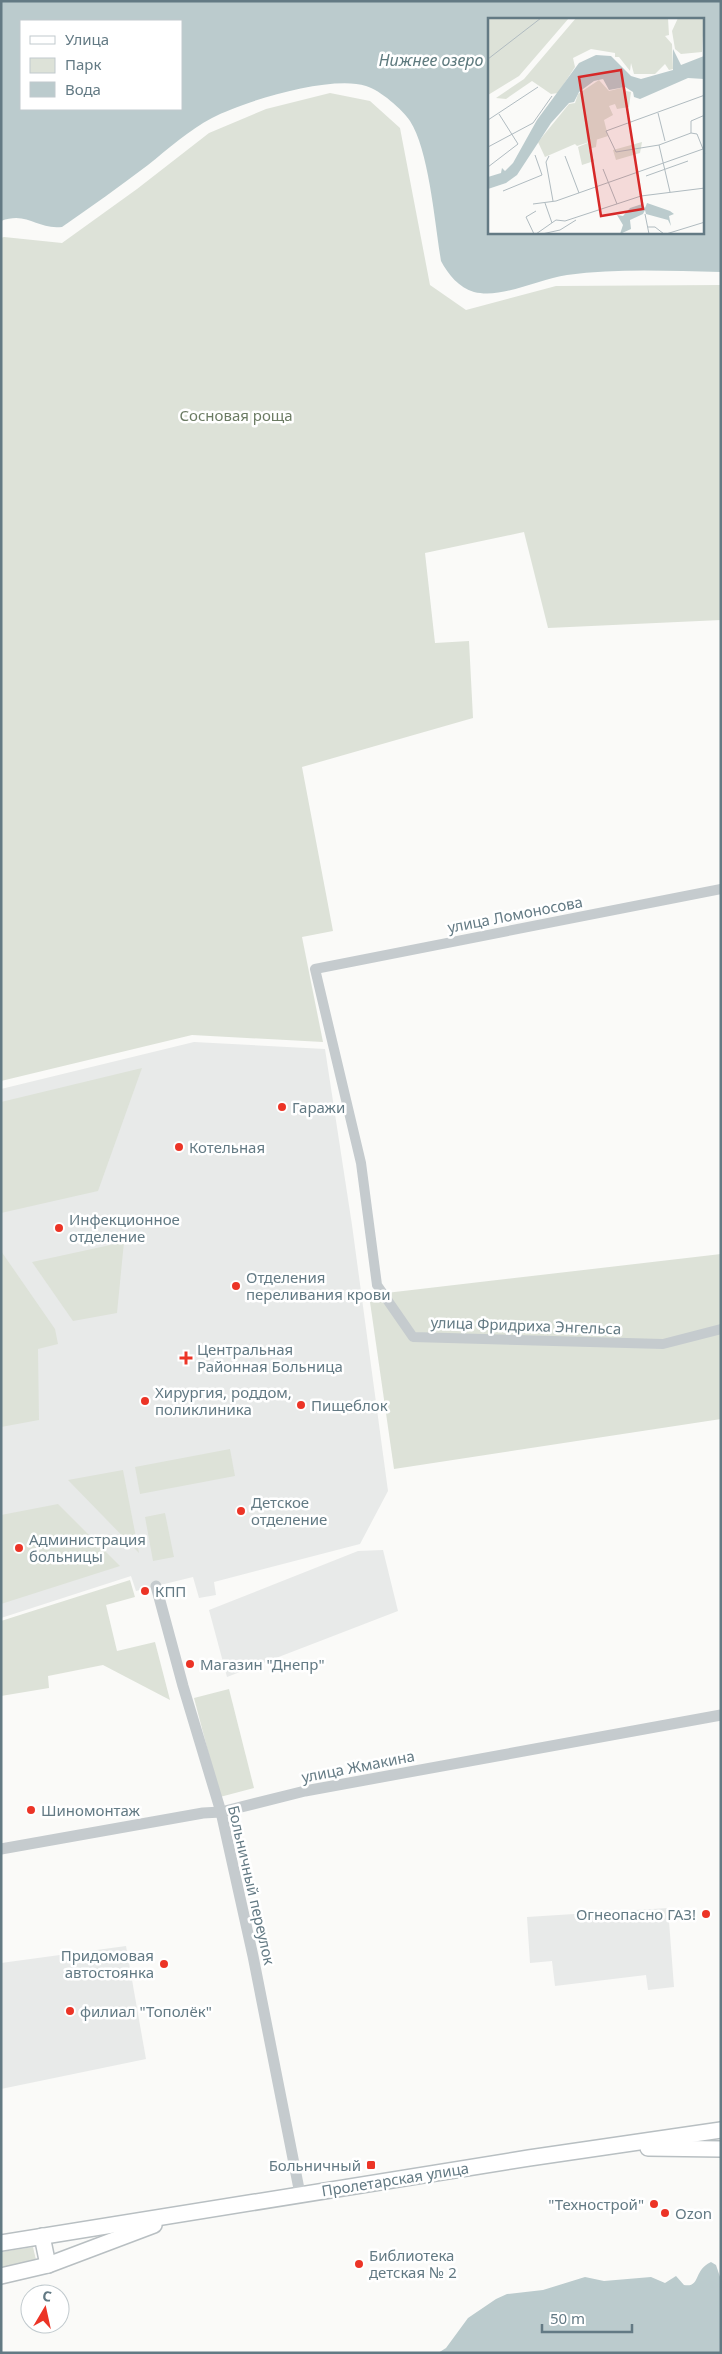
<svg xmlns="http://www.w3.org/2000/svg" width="722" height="2354" viewBox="0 0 722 2354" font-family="'Noto Sans',sans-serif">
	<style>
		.built { fill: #e8eae9 }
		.green { fill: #dde2d8 }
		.water { fill: #bbcbcd; fill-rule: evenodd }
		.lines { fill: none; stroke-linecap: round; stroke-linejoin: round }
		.primary-casing { stroke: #b8bfc2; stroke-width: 18 }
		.minor { stroke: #c5cbce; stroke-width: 10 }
		.tertiary { stroke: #c5cbce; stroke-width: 11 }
		.primary { stroke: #fff; stroke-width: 15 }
		.poi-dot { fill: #ec3426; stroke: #fff; stroke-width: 2 }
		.labels { text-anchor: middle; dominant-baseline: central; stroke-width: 5; stroke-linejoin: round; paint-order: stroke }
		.park-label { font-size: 15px; fill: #6b7b63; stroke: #fff }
		.street-label { font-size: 15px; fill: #637a84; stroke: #fff }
		.poi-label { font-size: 15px; fill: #637a84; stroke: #fff; text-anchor: start }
		.water-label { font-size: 16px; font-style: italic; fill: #5e7a7e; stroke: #fff }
		.inset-road { fill: none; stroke: #b0bbc0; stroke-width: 1 }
		.view { fill: #d62828; fill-opacity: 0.15; stroke: #d62828; stroke-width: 2.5 }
		.inset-edge { fill: none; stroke: #637a84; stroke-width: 2.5 }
	</style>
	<rect width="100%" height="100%" fill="#fafaf8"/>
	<!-- built -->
	<g class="built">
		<polygon points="194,1042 325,1049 352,1225 388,1491 360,1544 214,1582 216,1595 199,1598 193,1577 136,1591 131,1576 1,1618 1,1089"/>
		<polygon points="383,1550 398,1611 227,1677 209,1610 358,1551"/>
		<polygon points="668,1908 674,1987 648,1990 646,1975 555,1986 552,1961 530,1963 527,1917"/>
		<polygon points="126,1946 146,2059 1,2089 1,1963"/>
	</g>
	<!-- green -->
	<g class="green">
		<polygon points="330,93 370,101 400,128 430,285 466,310 556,286 721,285 721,620 548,628 524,532 425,553 435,643 469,641 473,718 302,767 333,931 302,937 323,1042 192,1035 1,1081 1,238 4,237 62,243 137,189 209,133 266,109"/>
		<polygon points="142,1068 98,1191 1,1213 1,1102"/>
		<polygon points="124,1242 117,1313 73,1321 32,1262"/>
		<polygon points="1,1251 55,1329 58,1344 38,1349 39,1420 1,1427"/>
		<polygon points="721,1254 721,1419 394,1469 369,1295"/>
		<polygon points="230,1449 235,1476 140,1494 135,1467"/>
		<polygon points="123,1470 139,1553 68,1480"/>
		<polygon points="58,1504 120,1566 1,1604 1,1515"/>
		<polygon points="165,1513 174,1557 153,1561 145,1517"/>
		<polygon points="130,1580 135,1597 106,1605 117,1651 155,1642 170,1700 103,1665 48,1676 49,1688 1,1696 1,1621"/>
		<polygon points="229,1689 254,1788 220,1797 194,1698"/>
		<polygon points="33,2247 36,2260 1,2268 1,2252"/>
	</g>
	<!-- water -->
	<g class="water">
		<path d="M1 1H721V272C670 271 618 268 567 275 538 279 502 299 474 292 459 288 448 274 441 261 435 225 429 150 410 121 403 110 380 90 366 86 331 75 244 101 212 118 189 130 168 149 148 165 120 186 91 207 62 227 37 230 28 211 1 221ZM490 19H703V232H490ZM21 21H181V109H21Z"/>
		<path d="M711 2262 716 2265 721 2280V2353H438L446 2348 468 2318 496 2299 507 2294 543 2290 585 2277 604 2281 651 2277 665 2283 676 2276 684 2285C701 2288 693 2270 711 2262Z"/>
	</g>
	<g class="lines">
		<!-- primary casing -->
		<g class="primary-casing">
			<g id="primary">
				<polyline points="648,2148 721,2149"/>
				<polyline points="42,2236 48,2265"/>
				<polyline points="1,2243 529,2158 721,2130"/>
				<polyline points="1,2276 48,2265 154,2225"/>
			</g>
		</g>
		<!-- minor -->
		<polyline class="minor" points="721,889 315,969 361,1163 377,1285 413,1337 663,1344 721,1329"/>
		<!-- tertiary -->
		<g class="tertiary">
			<polyline points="156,1586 183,1686 221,1812 253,1956 300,2194"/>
			<polyline points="1,1849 203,1813 221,1812 305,1791 721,1715"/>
		</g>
		<!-- primary -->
		<use href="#primary" class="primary"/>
	</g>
	<!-- markers -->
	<g class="poi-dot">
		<circle cx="282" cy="1107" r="5"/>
		<circle cx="179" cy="1147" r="5"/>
		<circle cx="59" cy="1228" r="5"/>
		<circle cx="236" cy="1286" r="5"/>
		<path d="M183.5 1350.5h5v5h5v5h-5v5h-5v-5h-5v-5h5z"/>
		<circle cx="145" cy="1401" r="5"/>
		<circle cx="301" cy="1405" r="5"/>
		<circle cx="241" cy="1511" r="5"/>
		<circle cx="19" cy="1548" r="5"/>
		<circle cx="145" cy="1591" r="5"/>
		<circle cx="190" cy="1664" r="5"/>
		<circle cx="31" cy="1810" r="5"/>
		<circle cx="706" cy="1914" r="5"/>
		<circle cx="164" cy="1964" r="5"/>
		<circle cx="70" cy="2011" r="5"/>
		<rect x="366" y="2160" width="10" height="10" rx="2.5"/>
		<circle cx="654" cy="2204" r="5"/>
		<circle cx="665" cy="2213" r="5"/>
		<circle cx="359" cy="2264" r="5"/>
	</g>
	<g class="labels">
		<!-- park labels -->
		<g class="park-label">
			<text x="236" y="415">Сосновая роща</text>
		</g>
		<!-- street labels -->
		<g class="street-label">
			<text transform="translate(515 914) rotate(-11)">улица Ломоносова</text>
			<text transform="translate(526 1325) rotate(2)">улица Фридриха Энгельса</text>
			<text transform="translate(358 1766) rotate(-11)">улица Жмакина</text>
			<text transform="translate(252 1885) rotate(77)">Больничный переулок</text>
			<text transform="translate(395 2179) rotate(-9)">Пролетарская улица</text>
		</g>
		<!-- poi labels -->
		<g class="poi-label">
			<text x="292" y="1107">Гаражи</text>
			<text x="189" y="1147">Котельная</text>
			<text x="69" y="1219">Инфекционное<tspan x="69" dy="17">отделение</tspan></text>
			<text x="246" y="1277">Отделения<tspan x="246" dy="17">переливания крови</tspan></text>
			<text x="197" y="1349">Центральная<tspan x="197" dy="17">Районная Больница</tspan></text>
			<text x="155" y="1392">Хирургия, роддом,<tspan x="155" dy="17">поликлиника</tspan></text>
			<text x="311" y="1405">Пищеблок</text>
			<text x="251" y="1502">Детское<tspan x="251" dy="17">отделение</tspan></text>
			<text x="29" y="1539">Администрация<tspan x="29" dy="17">больницы</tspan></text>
			<text x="155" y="1591">КПП</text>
			<text x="200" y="1664">Магазин "Днепр"</text>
			<text x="41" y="1810">Шиномонтаж</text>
			<text x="696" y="1914" text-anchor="end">Огнеопасно ГАЗ!</text>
			<text x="154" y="1955" text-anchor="end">Придомовая<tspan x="154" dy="17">автостоянка</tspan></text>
			<text x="80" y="2011">филиал "Тополёк"</text>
			<text x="361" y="2165" text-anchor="end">Больничный</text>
			<text x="644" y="2204" text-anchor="end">"Технострой"</text>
			<text x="675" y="2213">Ozon</text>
			<text x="369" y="2255">Библиотека<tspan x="369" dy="17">детская № 2</tspan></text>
		</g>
		<!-- water labels -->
		<g class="water-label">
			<text x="431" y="60">Нижнее озеро</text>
		</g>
	</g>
	<!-- overview -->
	<g transform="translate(488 18)">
		<rect width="216" height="216" fill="#fafaf8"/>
		<path d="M0 0H81L31 58 0 77ZM88 0H180L181 17 177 18 184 26 185 51 181 52 177 46 167 56H146L143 45 142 53 131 39H127V35L103 31 85 40 87 49 70 75 63 76 44 63 18 81 8 80 36 61ZM190 0H216L214 34 193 36 187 31 184 13ZM111 62 121 73 137 69 138 73 143 74 141 89 129 91 127 86 121 88 125 97 116 102 120 118 89 128 87 126 57 139 50 124 81 86 87 85 90 76ZM109 121 108 129 101 131 106 143 94 147 90 129ZM154 124 152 135 128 142 125 132Z" fill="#dde2d8"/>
		<path d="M185 31 193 47 216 38V61L200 60 152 81 146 79 145 74 137 69 121 72 115 61 106 63 91 74 86 84 81 85 63 105 29 157 18 165 0 171V159L13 155 14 150 17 153 25 145 49 102 91 45 108 37 123 38 143 58 153 61 185 52ZM159 185 182 193 186 196 181 198 183 208 180 202 158 196 157 192 155 196 142 202 143 211 132 216 135 207 129 197 135 198 142 190 154 186 157 190Z" fill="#bbcbcd"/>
		<path class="inset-road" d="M0 41 53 0M170 95 177 123M0 102 50 69M203 115 171 127 128 134 118 113 217 77M203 115 209 116 217 136M203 115V103L217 97M171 127 182 174M0 129 45 105 64 78M47 137 54 157M61 138 58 144 65 183M77 138 91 175M0 149 30 126 11 96M115 151 129 186M158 158 200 143M15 173 54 157M57 185 64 205M45 186 68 183 215 131M157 196 161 216M160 209H167L176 216M46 216 38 199 48 193M48 216 68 202 77 203 153 178 217 170M54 216 72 212 88 202M178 216 217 204"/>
		<path class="view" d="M133 52 155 191 113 198 91 59Z"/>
		<rect width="216" height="216" class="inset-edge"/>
	</g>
	<!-- border -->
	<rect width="722" height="2354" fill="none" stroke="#637a84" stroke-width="5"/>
	<!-- legend -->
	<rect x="20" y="20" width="162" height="90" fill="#ffffff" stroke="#c1cace"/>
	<rect x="30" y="36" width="25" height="8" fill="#ffffff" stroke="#c1cace"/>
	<text x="65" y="45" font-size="15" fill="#637a84">Улица</text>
	<rect x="30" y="58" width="25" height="15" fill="#dde2d8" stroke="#c1cace"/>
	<text x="65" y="70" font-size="15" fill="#637a84">Парк</text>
	<rect x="30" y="82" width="25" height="15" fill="#bbcbcd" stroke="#c1cace"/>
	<text x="65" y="95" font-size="15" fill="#637a84">Вода</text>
	<!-- north arrow -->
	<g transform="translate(45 2309) rotate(9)"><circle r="24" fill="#ffffff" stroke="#c1cace"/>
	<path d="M0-4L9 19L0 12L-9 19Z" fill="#ec3426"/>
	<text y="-8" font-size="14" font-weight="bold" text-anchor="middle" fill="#637a84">С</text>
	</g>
	<!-- scale -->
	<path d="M542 2324v8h90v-8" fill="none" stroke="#637a84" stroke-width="2.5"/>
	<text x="550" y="2324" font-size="15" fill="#637a84" stroke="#ffffff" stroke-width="4" paint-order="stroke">50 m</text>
</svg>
